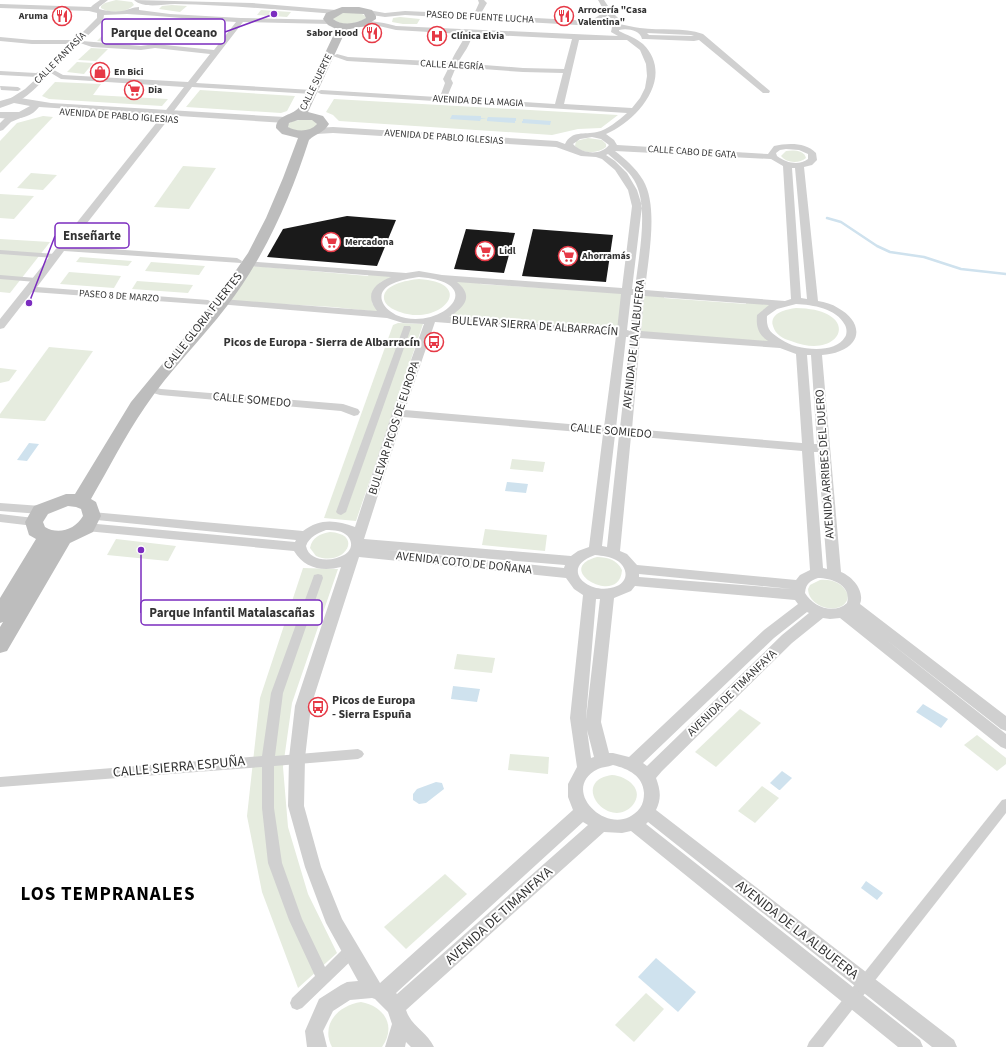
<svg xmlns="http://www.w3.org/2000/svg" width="1006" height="1047" viewBox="0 0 1006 1047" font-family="'Source Sans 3',sans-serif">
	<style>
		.green { fill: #e6ecdf }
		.water { fill: #cfe2ee }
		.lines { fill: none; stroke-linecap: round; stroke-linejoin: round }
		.stream { stroke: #cfe2ee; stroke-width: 2.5 }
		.building { fill: #1a1a1a }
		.pedestrian { fill: #d0d0d0; fill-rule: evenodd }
		.minor { fill: #d0d0d0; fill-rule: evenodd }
		.tertiary { fill: #d0d0d0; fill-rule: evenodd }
		.secondary { fill: #bdbdbd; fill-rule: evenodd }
		.labels { text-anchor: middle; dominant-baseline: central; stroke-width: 4; stroke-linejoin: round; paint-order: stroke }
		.far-poi-label { font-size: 10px; font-weight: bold; fill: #333; stroke: #fff; text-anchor: start }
		.far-street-label { font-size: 10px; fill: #333; stroke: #fff }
		.street-label { font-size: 12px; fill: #333; stroke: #fff }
		.poi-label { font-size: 12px; font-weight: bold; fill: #333; stroke: #fff; text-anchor: end }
		.near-street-label { font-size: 14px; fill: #333; stroke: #fff }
		.near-district-label { font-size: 19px; font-weight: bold; letter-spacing: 1px; fill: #000; stroke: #fff }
		.leader { fill: none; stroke: #7b2cbf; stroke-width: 1.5 }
		.callout-dot { fill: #7b2cbf; stroke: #fff; stroke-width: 1.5 }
		.callout { fill: #fff; stroke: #7b2cbf; stroke-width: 1.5 }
		.callout-label { font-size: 13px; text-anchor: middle; font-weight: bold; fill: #333 }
	</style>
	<rect width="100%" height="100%" fill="#fff"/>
	<!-- green -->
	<g class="green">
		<path d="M116 0 132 2 134 5C126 13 110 14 101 8V6L105 3Z"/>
		<polygon points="172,5 187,6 180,12 159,9 162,6"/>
		<polygon points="261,10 291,12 287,17 257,15"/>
		<path d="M345 12C353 12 362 11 367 18 356 23 344 28 333 19L334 17Z"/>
		<polygon points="400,17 420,19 417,24 403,24 392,22 393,18"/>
		<polygon points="122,18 136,19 127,28 110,27 118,19"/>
		<polygon points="109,29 125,30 115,42 97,41"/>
		<polygon points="91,48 108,49 96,61 78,60"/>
		<polygon points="77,62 93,63 84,74 67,72"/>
		<polygon points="55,82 101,84 93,95 168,99 162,106 49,99 42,96"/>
		<polygon points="200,90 295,96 287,111 281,113 186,107"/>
		<polygon points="334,99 618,115 601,128 578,129 552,135 339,121 333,115 326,112"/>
		<polygon points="43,116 53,117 0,173 0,141 17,123"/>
		<path d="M306 119 314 120 317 124C313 133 295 133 288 127V124L293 121Z"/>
		<path d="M588 138 602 140 606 144V147C598 154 582 154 575 146L576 141Z"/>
		<path d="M786 151C793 150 804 150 806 158 799 164 786 163 781 156Z"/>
		<polygon points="183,166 216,168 189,209 154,207"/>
		<polygon points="31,173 57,175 43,190 17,188"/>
		<polygon points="0,194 34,196 14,219 0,218"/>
		<polygon points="0,239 50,242 10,293 0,292"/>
		<polygon points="80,257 132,261 128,266 76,262"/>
		<polygon points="151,262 205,266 199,275 145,271"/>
		<polygon points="253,266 368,276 369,274 394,276 381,282 372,293 372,303 380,312 333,307 228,301"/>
		<polygon points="69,272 121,276 114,288 60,284"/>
		<path d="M419 279C479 283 440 327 400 312 394 310 388 307 385 302 378 285 408 280 419 279Z"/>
		<polygon points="454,280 480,282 480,284 623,293 618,332 599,330 599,328 470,318 444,318 460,306"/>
		<polygon points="137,281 193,285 188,293 132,289"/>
		<polygon points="647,295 664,296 664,298 746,304 746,302 772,304 760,314 773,343 641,332 644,297"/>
		<path d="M796 308C864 309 843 362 791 341 783 339 775 334 773 326 769 313 787 309 796 308Z"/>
		<polygon points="398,323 423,324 356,521 324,518 393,325"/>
		<polygon points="49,347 93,351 45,421 0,418 0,414"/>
		<polygon points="0,368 17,370 9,381 0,383"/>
		<polygon points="512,459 545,462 543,472 510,469"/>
		<polygon points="485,529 547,535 545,551 482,545"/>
		<path d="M330 532C365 534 344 568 316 556L310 548C312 537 320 534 330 532Z"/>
		<polygon points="116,539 176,546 168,561 107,555"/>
		<path d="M597 557C608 557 617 560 622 570 620 608 551 569 597 557Z"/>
		<polygon points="303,568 338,569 292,703 283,767 288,827 308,894 337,953 298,988 262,892 247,816 260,698"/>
		<path d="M820 580C832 579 843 583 848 595 848 616 809 611 808 589L810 585Z"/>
		<polygon points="457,654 495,658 492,673 454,669"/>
		<polygon points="740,709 761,723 716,767 695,752"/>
		<polygon points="977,735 1006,758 1006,764 997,771 964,745"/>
		<polygon points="510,754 549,757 548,774 508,770"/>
		<path d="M612 775C627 776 646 790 632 806 608 831 569 781 612 775Z"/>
		<polygon points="762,786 779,798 755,823 738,811"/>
		<polygon points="445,874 467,894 406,949 384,927"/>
		<polygon points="646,993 664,1009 634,1042 615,1025"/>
		<path d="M361 1002C384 1006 397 1026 382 1047H332C320 1024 339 1005 361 1002Z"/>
	</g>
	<!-- water -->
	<g class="water">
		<polygon points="452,115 481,116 481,118 487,119 488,117 516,118 516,121 523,121 523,119 551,121 550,125 522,123 522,121 515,121 515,123 487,121 487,119 481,119 480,121 450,119"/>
		<polygon points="29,443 39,444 27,461 17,460"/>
		<polygon points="507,482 528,484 526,493 505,491"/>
		<polygon points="453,686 480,689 477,702 451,699"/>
		<polygon points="923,704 948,719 941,728 916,712"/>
		<polygon points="782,771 792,778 780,790 779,790 770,783"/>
		<polygon points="436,782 442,783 444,789 426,803 419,804 413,800 413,794 417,789"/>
		<polygon points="866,881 883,893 877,900 861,888"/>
		<polygon points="656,958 696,992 678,1012 638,977"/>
	</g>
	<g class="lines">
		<!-- stream -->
		<polyline class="stream" points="827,218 841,222 877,246 890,252 924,257 961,269 1006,274"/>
	</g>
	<!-- building -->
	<g class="building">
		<polygon points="347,216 396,220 377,266 267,257 283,229"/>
		<polygon points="466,229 515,233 504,273 454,269"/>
		<polygon points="533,229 613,235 606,282 522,276"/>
	</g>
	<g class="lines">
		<!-- pedestrian -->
		<g class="pedestrian">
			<polygon points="0,86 18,87 21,89 18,91 1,90"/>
			<polygon points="0,250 55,254 59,256 55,258 0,254"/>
			<polygon points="0,275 36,278 40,280 36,282 0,279"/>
			<polygon points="404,326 410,326 411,328 346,512 341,515 338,514 336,512"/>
			<polygon points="318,574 322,575 323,578 283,693 275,756 358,749 362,751 364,754 362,757 358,759 274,766 274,808 282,863 302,919 325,967 346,946 351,945 356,946 358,951 356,956 302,1008 297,1010 292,1008 290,1003 292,998 315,976 289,920 268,863 262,808 262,767 0,787 0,777 262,756 271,693 313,578 314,575"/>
			<polygon points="1006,799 1006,813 823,1047 807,1047 809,1042 1002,800"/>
		</g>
		<!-- minor -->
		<g class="minor">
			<path d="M100 0H108L99 7V9C106 11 114 12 122 11 128 10 133 7 139 7V10L170 14 241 18 333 20 334 22 330 24 243 22 196 83 312 90 316 92 312 94 192 87 170 116H167L163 114 184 87 61 79 51 73C42 81 23 104 11 102V98L25 89 38 77 0 75V71L36 73 44 70 71 44H32L0 41V37L32 40H75L97 18V13L89 11 0 8V4L91 7 93 5ZM127 14C163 16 200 20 236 22L214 50 155 44 141 46 82 41 103 21 104 15ZM80 43 92 47 141 50 155 48 210 54 188 82 63 75 54 70Z"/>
			<path d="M134 0 252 3 336 10 340 12 336 14C282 10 229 5 175 4 162 4 144 9 134 0Z"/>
			<path d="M478 0H484L487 3 480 15 591 21 601 14H606L598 0H604L612 12 620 20 616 22 607 15V18L600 21C614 22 627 26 640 28 661 31 683 27 703 34L770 91 769 93H763L699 40 694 41 645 39H642C640 30 627 28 619 30V31C627 35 636 38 643 44 676 77 637 121 606 134L614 140 617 145 768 154 774 146C787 143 806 142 816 153L817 160 812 165 804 167 818 301C825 302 832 304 838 308 859 319 865 341 840 351 834 354 828 354 822 355L841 572C853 577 865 591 860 604L1006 716V731L1001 729 884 638 1006 734V749L1001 747 840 618 830 619 823 618 792 643 662 771 656 778C660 789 662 798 656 810L954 1040 957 1047H932L648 822 646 824 920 1040 923 1047H898L631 831 622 833 604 832 406 1010C411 1026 427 1032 434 1047H411L406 1042 405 1047H385L392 1024 388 1012 375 999 372 998 350 1000 333 1011 323 1031 327 1047H307L305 1031 319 999 341 985 347 982 358 981 326 923 305 867 288 806 289 758 295 706 341 567C322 572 304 568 294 551L86 531 81 530 79 527 81 524 86 523 295 542 296 540 87 519 86 516 87 513 92 512 303 531C320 518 336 520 355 527L392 413 424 324 403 323 387 318 218 304 217 302 218 300 222 299 377 311C364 294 374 284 391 277L249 266 245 265 244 263 245 261 406 273 419 271 442 275 622 288 632 206 628 190 615 170 602 159 596 157 581 156 556 147 333 133 316 134 312 131 316 128 333 127 557 141 565 144C572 130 584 135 597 132 607 130 619 120 627 113L321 94 317 92 321 90 437 97 441 94 445 83 443 79 449 67 347 61 333 56 337 54 348 57 451 62C455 52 461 45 465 36L462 34 396 30 379 26 357 27 356 25C366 18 385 23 396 26L618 36 611 32 612 27 405 15 385 17 365 14 364 12 368 10 385 13 405 11 472 14 475 12 479 3ZM647 33 691 35 694 36 649 35ZM472 34 572 39 564 69 523 68 458 63C463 53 471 45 472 34ZM579 40H627L640 50 646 64 647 76 645 88 640 98 632 108 564 104ZM456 67 523 72 563 73 555 104 447 97 453 83 451 79ZM592 137 601 139 609 145C601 156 582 154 573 144L580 139ZM786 149 799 150 808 154V159C799 166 786 163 777 156L776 153 780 150ZM615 151 771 159 783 166 791 299 785 301 645 290C648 258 659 207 643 180 636 168 625 159 615 151ZM608 154C617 162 628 170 634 180 650 206 638 259 635 289H632L642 206 637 190 627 173 615 161 606 155ZM792 168H795L807 299 801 298ZM419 277C493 283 438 333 396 315 391 312 385 308 383 303 374 284 406 279 419 277ZM457 282 621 294 617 330 449 317C465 307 474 296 457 282ZM631 295H634L630 331 627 330ZM644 296 769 305 757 315C756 327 758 334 768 341L641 331ZM796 304C813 305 836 308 845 325 847 329 847 334 845 337 835 355 796 350 782 340 771 333 766 330 767 316L777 309ZM435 322 616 336 604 427 405 410ZM626 337H630L620 428H616ZM640 338 780 348 796 354 802 443 632 429ZM807 355H811L817 444H814ZM403 417 603 434 589 547 578 551 571 556 364 539ZM615 435H619L607 547 602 546ZM631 436 802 451 810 570 800 575 796 580 637 565 627 554 620 551ZM814 452H818L827 569 823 568ZM326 530C330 530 334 530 338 531 352 534 356 548 344 555 332 562 309 562 306 546 309 537 318 533 326 530ZM386 550 565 565 564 568ZM595 555C603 556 609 556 616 560 627 566 630 580 617 586 590 598 557 568 595 555ZM359 557 566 578 574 589 583 595 570 718 577 767 568 784V797L573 810 380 983 342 919 321 867 304 806 305 758 311 706ZM639 574 792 589 639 577ZM818 578C833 578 852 586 847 603 834 615 813 607 805 593 806 583 810 581 818 578ZM635 586 795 600 798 604 764 630 629 757 613 753H609L601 722 614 598 631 591ZM596 599H600L586 719V718ZM807 612 809 613 782 635 647 766 643 763 774 638ZM587 730 594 757 591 758ZM613 765C629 769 643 776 644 793 644 798 643 804 640 808 613 843 556 790 598 769 602 767 608 767 613 765ZM583 822 588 825 397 994 396 993Z"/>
			<polygon points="22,112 26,114 25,116 11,122 3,130 0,131 0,123 5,118"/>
			<polygon points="164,116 168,119 167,121 69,246 237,258 242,261 241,263 64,251 37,287 208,300 213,303 212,305 32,292 4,328 0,329 0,319 161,117"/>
			<polygon points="150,386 161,389 343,404 358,409 360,412 358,415 354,416 341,411 160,395 146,391 144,389 146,387"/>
			<polygon points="0,503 41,506 46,507 47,510 46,513 41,514 0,511"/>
			<polygon points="0,514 34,518 39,519 40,522 39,525 34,526 0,522"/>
		</g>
		<!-- tertiary -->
		<path class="tertiary" d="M14 97 51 103 285 117 290 120 285 123 39 107C30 119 14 120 0 118V112H19L30 106 14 103 0 108V101Z"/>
		<!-- secondary -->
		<path class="secondary" d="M342 7H359L372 10 376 16V19L365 26 345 30V32L308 112 323 116 329 124C323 134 316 133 309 140 290 199 265 256 227 306 201 340 169 371 145 407 125 436 109 468 91 499L96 502 101 516 93 532 70 543 7 651 0 653V627L3 622 0 623V598L36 539 29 535 25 522 34 506 66 494H75L131 402 216 299 248 253 266 218 283 178 298 138 282 134 276 128C276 114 294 116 300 106L335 32 334 28 328 25 323 19 326 13ZM343 13 364 14 366 18C356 24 342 26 333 19ZM298 120H312L317 124C310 132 297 132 288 127L289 123ZM68 506 76 507 81 509 83 516C75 530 58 535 45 527L43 522 48 514Z"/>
	</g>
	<!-- icons -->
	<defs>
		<g id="restaurant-ring" transform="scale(1)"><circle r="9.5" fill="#fff" stroke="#e63946" stroke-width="1.5"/><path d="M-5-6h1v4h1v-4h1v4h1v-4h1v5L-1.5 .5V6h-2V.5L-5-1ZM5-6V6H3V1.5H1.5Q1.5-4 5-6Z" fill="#e63946"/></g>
		<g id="hospital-ring" transform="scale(1)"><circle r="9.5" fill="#fff" stroke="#e63946" stroke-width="1.5"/><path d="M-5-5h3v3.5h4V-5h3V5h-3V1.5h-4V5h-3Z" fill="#e63946"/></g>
		<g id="shop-ring" transform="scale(1)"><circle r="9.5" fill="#fff" stroke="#e63946" stroke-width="1.5"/><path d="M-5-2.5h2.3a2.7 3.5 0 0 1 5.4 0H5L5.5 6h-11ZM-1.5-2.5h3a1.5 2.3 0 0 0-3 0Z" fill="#e63946"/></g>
		<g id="supermarket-ring" transform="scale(1)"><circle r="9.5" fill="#fff" stroke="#e63946" stroke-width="1.5"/><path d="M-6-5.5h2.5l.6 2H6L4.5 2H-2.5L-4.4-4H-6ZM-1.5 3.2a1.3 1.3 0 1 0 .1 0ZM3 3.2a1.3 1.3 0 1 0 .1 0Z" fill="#e63946"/></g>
		<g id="bus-ring" transform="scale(1)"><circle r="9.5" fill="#fff" stroke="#e63946" stroke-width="1.5"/><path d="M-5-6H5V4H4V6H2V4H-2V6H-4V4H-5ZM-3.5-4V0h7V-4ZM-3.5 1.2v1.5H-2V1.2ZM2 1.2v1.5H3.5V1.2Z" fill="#e63946"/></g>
	</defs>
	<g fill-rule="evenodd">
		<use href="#restaurant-ring" x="62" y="16"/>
		<use href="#restaurant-ring" x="564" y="16"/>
		<use href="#restaurant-ring" x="372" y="33"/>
		<use href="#hospital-ring" x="437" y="36"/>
		<use href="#shop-ring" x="100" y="72"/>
		<use href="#supermarket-ring" x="134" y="90"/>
		<use href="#supermarket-ring" x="331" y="242"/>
		<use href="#supermarket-ring" x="485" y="251"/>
		<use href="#supermarket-ring" x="568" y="256"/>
		<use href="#bus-ring" x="434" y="342"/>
		<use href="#bus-ring" x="318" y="707"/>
	</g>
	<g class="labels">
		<!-- far-poi labels -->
		<g class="far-poi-label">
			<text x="578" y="10">Arrocería "Casa<tspan x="578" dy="12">Valentina"</tspan></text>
			<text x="48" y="16" text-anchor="end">Aruma</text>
			<text x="358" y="33" text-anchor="end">Sabor Hood</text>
			<text x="451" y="36">Clínica Elvia</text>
			<text x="114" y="72">En Bici</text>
			<text x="148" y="90">Dia</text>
			<text x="345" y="242">Mercadona</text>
			<text x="499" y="251">Lidl</text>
			<text x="582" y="256">Ahorramás</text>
		</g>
		<!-- far-street labels -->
		<g class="far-street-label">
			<text transform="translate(480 17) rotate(3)">PASEO DE FUENTE LUCHA</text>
			<text transform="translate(60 58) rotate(-45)">CALLE FANTASÍA</text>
			<text transform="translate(452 65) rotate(3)">CALLE ALEGRÍA</text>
			<text transform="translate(316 82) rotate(-64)">CALLE SUERTE</text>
			<text transform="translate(478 101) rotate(3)">AVENIDA DE LA MAGIA</text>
			<text transform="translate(119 116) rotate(4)">AVENIDA DE PABLO IGLESIAS</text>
			<text transform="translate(444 137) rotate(4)">AVENIDA DE PABLO IGLESIAS</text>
			<text transform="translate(692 152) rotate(4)">CALLE CABO DE GATA</text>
			<text transform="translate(119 296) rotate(4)">PASEO 8 DE MARZO</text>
		</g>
		<!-- street labels -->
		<g class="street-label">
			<text transform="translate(203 321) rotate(-52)">CALLE GLORIA FUERTES</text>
			<text transform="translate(535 326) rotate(4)">BULEVAR SIERRA DE ALBARRACÍN</text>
			<text transform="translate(634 344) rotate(-84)">AVENIDA DE LA ALBUFERA</text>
			<text transform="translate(252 400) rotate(5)">CALLE SOMEDO</text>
			<text transform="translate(394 428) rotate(-72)">BULEVAR PICOS DE EUROPA</text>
			<text transform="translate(611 431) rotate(5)">CALLE SOMIEDO</text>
			<text transform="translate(825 464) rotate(-94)">AVENIDA ARRIBES DEL DUERO</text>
			<text transform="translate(464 563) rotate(6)">AVENIDA COTO DE DOÑANA</text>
			<text transform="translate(732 693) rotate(-44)">AVENIDA DE TIMANFAYA</text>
		</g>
		<!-- poi labels -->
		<g class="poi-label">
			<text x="420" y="342">Picos de Europa - Sierra de Albarracín</text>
			<text x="332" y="700" text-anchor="start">Picos de Europa<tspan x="332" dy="14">- Sierra Espuña</tspan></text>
		</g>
		<!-- near-street labels -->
		<g class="near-street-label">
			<text transform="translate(179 767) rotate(-5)">CALLE SIERRA ESPUÑA</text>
			<text transform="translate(499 916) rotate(-42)">AVENIDA DE TIMANFAYA</text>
			<text transform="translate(797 930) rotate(38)">AVENIDA DE LA ALBUFERA</text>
		</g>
		<!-- near-district labels -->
		<g class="near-district-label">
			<text x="108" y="894">LOS TEMPRANALES</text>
		</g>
	</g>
	<!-- callouts -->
	<path class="leader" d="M274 14L225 32M29 303L55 236M141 550L141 613"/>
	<g class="callout-dot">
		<circle cx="274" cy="14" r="4"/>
		<circle cx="29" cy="303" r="4"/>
		<circle cx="141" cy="550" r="4"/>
	</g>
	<g class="callout">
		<rect x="102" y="19" width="123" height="25" rx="4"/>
		<rect x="55" y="223" width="74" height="25" rx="4"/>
		<rect x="141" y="600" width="181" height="25" rx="4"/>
	</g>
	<g class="callout-label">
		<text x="164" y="37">Parque del Oceano</text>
		<text x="92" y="240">Enseñarte</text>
		<text x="232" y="617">Parque Infantil Matalascañas</text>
	</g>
</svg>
